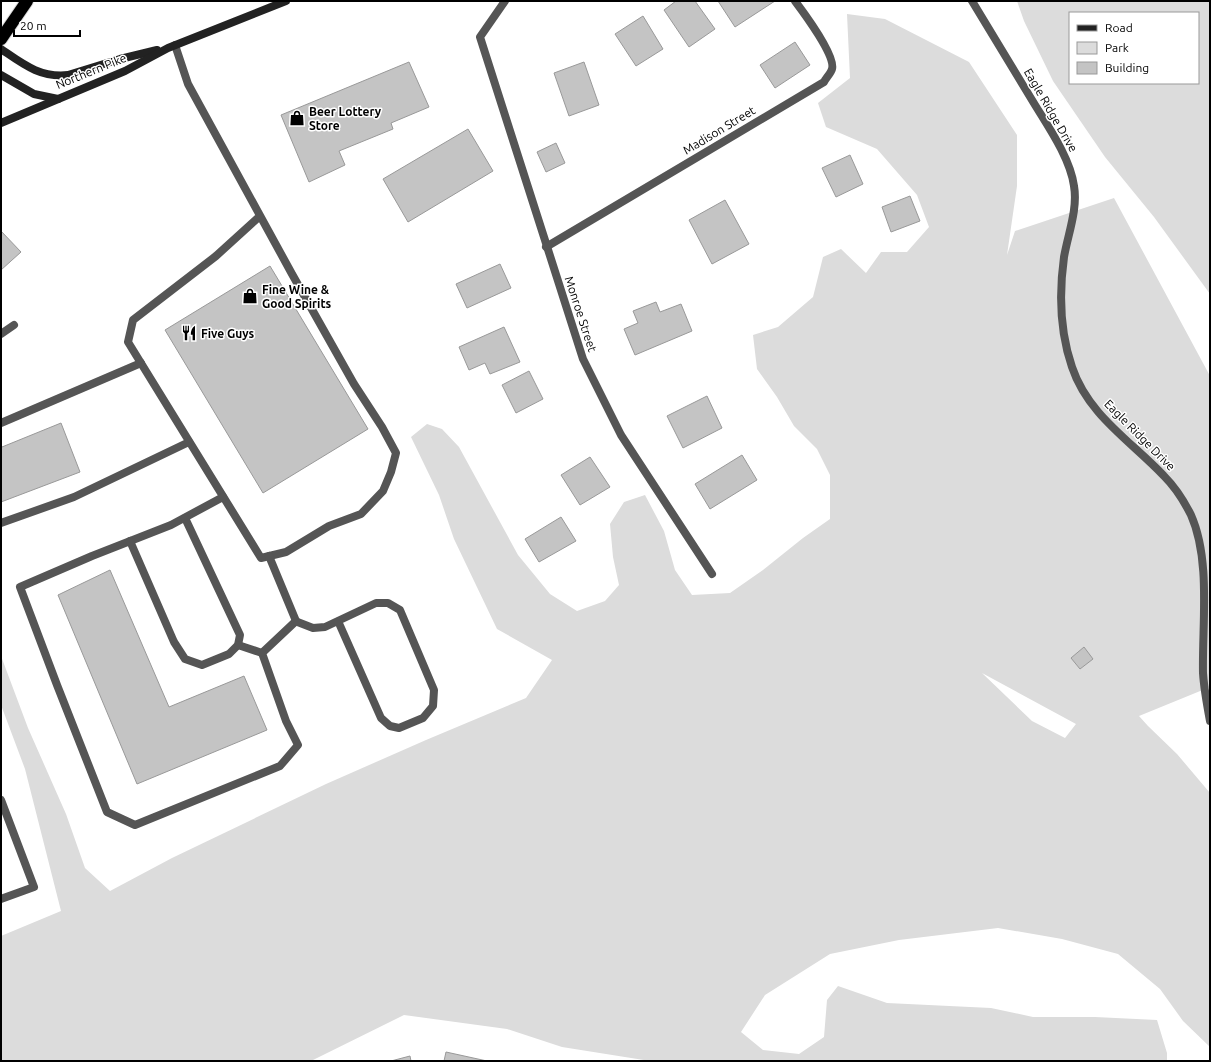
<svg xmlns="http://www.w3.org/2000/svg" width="1211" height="1062" viewBox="0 0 1211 1062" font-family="Ubuntu,sans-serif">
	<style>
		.green { fill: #dcdcdc; fill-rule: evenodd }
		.building { fill: #c4c4c4; stroke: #999 }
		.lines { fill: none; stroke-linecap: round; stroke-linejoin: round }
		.highway-casing { stroke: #dbdbdb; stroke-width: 14 }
		.lane { stroke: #555; stroke-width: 8 }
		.street { stroke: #555; stroke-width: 8 }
		.secondary { stroke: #222; stroke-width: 8 }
		.highway { stroke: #000; stroke-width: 12 }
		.labels { text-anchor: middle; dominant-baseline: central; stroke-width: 3; stroke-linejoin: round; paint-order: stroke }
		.street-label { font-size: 12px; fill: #000; stroke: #fff }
		.poi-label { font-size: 12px; font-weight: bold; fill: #000; stroke: #fff; text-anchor: start }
	</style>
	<rect width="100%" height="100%" fill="#fff"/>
	<!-- green -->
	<g class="green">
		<path d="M1017 1H1210V294L1154 217 1105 157 1053 81 1024 21ZM1070 13H1198V83H1070Z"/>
		<path d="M847 14 885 19 969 62 1017 135V186L1007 255 1015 231 1114 198 1210 376V687L1139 716 1148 726 1177 754 1210 793V1047L1183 1021 1160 989 1118 954 1062 939 998 928 899 940 830 954 765 995 741 1032 763 1050 799 1054 824 1037 827 1000 838 986 887 1003 991 1008 1033 1017H1095L1157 1020 1167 1053V1061H650L562 1047 507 1029 404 1015 311 1061H1V936L61 911 25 769 1 705V656L28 728 66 814 85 868 110 891 172 858 326 784 426 740 526 698 552 660 497 629 454 539 439 495 411 437 427 424 442 429 459 447 518 555 550 594 577 611 605 601 619 585 613 557 610 524 624 502 645 495 664 531 675 570 692 595 730 593 763 570 803 538 830 519V475L817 449 794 426 777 397 757 369 753 335 778 327 813 297 823 257 841 249 866 273 881 252H907L929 227 917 195 877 149 826 127 818 103 850 78ZM982 673 1076 724 1065 738 1032 721Z"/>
	</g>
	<!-- building -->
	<g class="building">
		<polygon points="676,1 695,1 715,29 689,47 664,10"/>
		<polygon points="718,1 775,1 735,27"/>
		<polygon points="643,16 663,49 636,66 615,34"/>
		<polygon points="795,42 810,65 775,88 760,65"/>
		<polygon points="409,62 429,107 391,123 393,129 339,151 345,165 309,182 281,115"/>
		<polygon points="584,62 599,105 569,116 554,73"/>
		<polygon points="468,129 493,171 408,222 383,179"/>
		<polygon points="556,143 565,163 546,172 537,152"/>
		<polygon points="850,155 863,184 836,197 822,168"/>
		<polygon points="910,196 920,221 891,232 882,207"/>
		<polygon points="725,200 749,244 712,264 689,220"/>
		<polygon points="1,231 21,252 1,270"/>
		<polygon points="500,264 511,288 467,308 456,284"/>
		<polygon points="270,266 368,429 263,493 165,330"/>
		<polygon points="656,302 660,312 681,304 692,331 635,355 624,329 638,323 633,311"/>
		<polygon points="504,327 520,362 490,374 485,363 469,370 459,347"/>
		<polygon points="529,371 543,399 516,413 502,385"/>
		<polygon points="707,396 722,428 683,448 667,416"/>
		<polygon points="61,423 80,472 1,502 1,445 2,447"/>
		<polygon points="742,455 757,480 710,509 695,484"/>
		<polygon points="590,457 610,487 580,505 561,475"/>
		<polygon points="561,517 576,541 539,562 525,539"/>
		<polygon points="110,570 169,707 244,676 267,730 137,784 58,595"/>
		<polygon points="1084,647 1093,659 1080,669 1071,658"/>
		<polygon points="446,1052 487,1061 444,1061"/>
		<polygon points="410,1056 411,1061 391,1061"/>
	</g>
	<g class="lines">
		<!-- highway casing -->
		<g class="highway-casing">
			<polyline id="highway" points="1,39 27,1"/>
		</g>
		<!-- lane -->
		<g class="lane">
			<polyline points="175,45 188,84 292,274 354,384 382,427 396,453 391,472 383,491 361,514 329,526 286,552 261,558 128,342 133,320 216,256 260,216"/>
			<polyline points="1,334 14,325"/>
			<polyline points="1,423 141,363"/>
			<polyline points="223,497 171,525 92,556 20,587 57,685 107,812 135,825 280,766 298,745 286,721 262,653 296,621 269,556"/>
			<polyline points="1,523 74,497 189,442"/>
			<polyline points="130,541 174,642 185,659 202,665 229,654 238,645 240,635 185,518"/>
			<polyline points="295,621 313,628 325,627 376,603 388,603 400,610 434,690 433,706 423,718 399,728 390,726 381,718 338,621"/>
			<polyline points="238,645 262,653"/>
			<polyline points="1,800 34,887 1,899"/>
		</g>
		<!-- street -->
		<g class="street">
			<polyline points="505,1 480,37 583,359 621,435 712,574"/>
			<path d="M972 1C992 34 1012 67 1032 100 1047 125 1070 157 1074 186 1078 209 1068 234 1064 257 1059 293 1060 332 1072 367 1088 415 1131 441 1164 476 1175 487 1184 501 1191 515 1211 560 1202 624 1203 673 1204 689 1207 705 1210 721"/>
			<path d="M546 247 824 82C826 78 831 73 832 69 836 56 804 13 795 1"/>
		</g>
		<!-- secondary -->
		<g class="secondary">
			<path d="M1 49C23 64 40 78 68 75L120 59 157 50"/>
			<polyline points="1,75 34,94 58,99"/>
			<polyline points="1,123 125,71 168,48 286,1"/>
		</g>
		<!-- highway -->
		<use href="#highway" class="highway"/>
	</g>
	<!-- icons -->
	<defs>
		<g id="shop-bare" transform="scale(1.2)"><path d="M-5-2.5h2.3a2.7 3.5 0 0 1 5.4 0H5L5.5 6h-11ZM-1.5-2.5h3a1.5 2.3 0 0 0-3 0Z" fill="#000" stroke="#fff" stroke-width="2.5" paint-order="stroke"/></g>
		<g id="restaurant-bare" transform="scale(1.2)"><path d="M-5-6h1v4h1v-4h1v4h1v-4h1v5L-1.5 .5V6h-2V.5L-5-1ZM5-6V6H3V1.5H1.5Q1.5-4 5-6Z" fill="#000" stroke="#fff" stroke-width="2.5" paint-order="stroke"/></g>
	</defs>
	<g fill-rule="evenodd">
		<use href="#shop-bare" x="297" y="118"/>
		<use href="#shop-bare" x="250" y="296"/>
		<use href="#restaurant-bare" x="189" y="333"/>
	</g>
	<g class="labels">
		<!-- street labels -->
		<g class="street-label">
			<text transform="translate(91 71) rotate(-22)">Northern Pike</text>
			<text transform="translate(1051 110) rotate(60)">Eagle Ridge Drive</text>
			<text transform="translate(719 130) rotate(-31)">Madison Street</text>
			<text transform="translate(581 314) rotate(72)">Monroe Street</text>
			<text transform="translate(1140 435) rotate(45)">Eagle Ridge Drive</text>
		</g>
		<!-- poi labels -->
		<g class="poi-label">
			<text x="309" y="111">Beer Lottery<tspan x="309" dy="14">Store</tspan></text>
			<text x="262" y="289">Fine Wine &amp;<tspan x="262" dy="14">Good Spirits</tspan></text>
			<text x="201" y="333">Five Guys</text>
		</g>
	</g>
	<!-- border -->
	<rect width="1211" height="1062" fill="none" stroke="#000000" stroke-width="4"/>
	<!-- legend -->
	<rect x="1069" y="12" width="130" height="72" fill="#ffffff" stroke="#999999"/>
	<rect x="1077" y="25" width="20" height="6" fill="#222222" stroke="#999999"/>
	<text x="1105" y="32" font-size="12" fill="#000000">Road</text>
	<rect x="1077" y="42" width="20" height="12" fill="#dcdcdc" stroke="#999999"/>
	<text x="1105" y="52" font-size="12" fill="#000000">Park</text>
	<rect x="1077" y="62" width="20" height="12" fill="#c4c4c4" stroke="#999999"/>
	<text x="1105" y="72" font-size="12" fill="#000000">Building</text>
	<!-- scale -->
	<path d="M14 30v6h66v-6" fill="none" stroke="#000000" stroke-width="2"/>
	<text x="20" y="30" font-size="12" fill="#000000" stroke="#ffffff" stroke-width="3" paint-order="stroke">20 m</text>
</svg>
